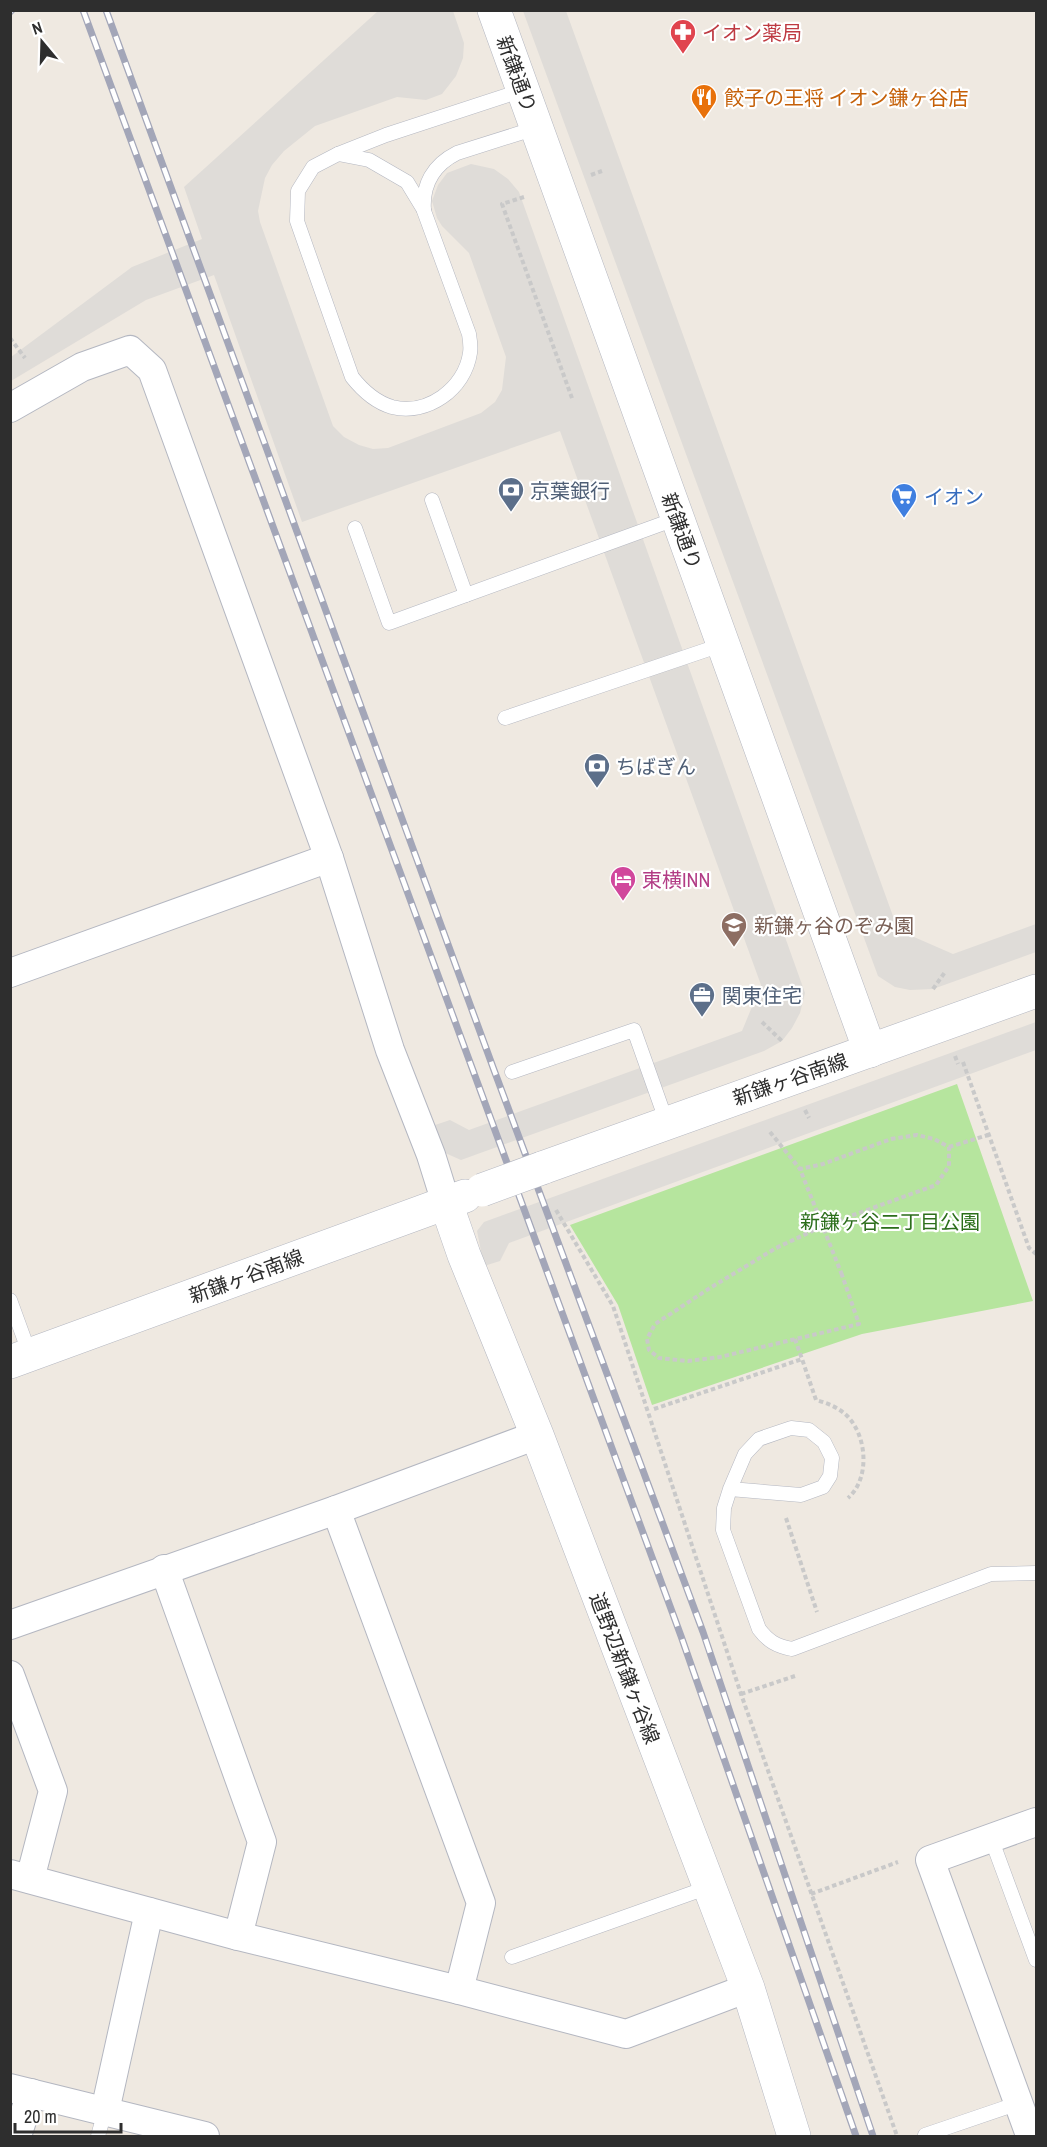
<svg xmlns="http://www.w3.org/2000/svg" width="1047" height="2147" viewBox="0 0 1047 2147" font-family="'Archivo Narrow','Noto Sans JP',sans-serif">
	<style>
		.green { fill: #b6e59e }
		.plaza { fill: #dfdcd8 }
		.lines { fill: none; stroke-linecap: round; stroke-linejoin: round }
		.lane-casing { stroke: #b4b7c1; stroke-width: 15 }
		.street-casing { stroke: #b4b7c1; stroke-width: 30 }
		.secondary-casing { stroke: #b4b7c1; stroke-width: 34 }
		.path { stroke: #c9c9c9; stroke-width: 4; stroke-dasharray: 4.5 3; stroke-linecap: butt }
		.lane { stroke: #fff; stroke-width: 14 }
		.street { stroke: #fff; stroke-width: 28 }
		.secondary { stroke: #fff; stroke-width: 33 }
		.rail-casing { stroke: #a3a6b8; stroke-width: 7 }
		.rail { stroke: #fff; stroke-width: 4.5; stroke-dasharray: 14; stroke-linecap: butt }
		.secondary-bridge-casing { stroke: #b4b7c1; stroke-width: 34; stroke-linecap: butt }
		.secondary-bridge { stroke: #fff; stroke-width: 33 }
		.labels { text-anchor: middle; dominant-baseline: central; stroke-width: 4.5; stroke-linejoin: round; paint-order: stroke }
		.health-label { font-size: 20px; fill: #be3a42; stroke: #fff; text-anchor: start }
		.street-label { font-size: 20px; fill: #2e2e2e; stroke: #fff }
		.food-label { font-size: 20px; fill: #c56008; stroke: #fff; text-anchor: start }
		.service-label { font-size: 20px; fill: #4e5e75; stroke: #fff; text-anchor: start }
		.shop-label { font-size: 20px; fill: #366cbe; stroke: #fff; text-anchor: start }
		.hotel-label { font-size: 20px; fill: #b23c85; stroke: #fff; text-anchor: start }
		.education-label { font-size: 20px; fill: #785e54; stroke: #fff; text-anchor: start }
		.park-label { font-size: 20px; fill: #2c6e1b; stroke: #fff }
	</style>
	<rect width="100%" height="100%" fill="#efe9e1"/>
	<!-- green -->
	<polygon class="green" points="957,1084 1033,1301 862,1334 652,1405 618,1305 570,1225"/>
	<!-- plaza -->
	<g class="plaza">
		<polygon points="378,11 453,11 464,43 463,58 456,76 442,94 426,100 397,97 315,126 284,151 272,165 265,178 258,211 260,222 333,426 344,437 359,445 373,449 388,448 481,413 495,402 502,390 506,357 469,253 442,226 437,218 432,201 438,185 447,173 471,164 494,169 508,179 519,192 805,993 800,1013 792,1028 782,1041 764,1051 461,1160 443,1152 432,1126 450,1120 469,1130 742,1031 761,985 560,431 302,522 214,275 146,300 11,381 11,357 132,267 202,239 184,187"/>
		<polygon points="523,11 566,11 898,930 953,954 1036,924 1036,952 933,989 910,990 895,987 878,976"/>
		<polygon points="1036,1022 1036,1050 509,1243 500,1261 484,1266 477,1231 484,1222"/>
	</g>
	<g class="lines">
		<!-- lane casing -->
		<g class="lane-casing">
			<g id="lane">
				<path d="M523 90 386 135 338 154 313 167 298 191 297 221 352 377C363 391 375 402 392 407 427 416 465 389 470 353 471 347 470 340 469 334L424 211C422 185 433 165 457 153L536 128"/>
				<polyline points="338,154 369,160 407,182 424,210"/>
				<polyline points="432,500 466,595"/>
				<polyline points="355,528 389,623 678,518"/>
				<polyline points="505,718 724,644"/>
				<polyline points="512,1072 634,1030 667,1123"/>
				<polyline points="10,1300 30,1355"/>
				<path d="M730 1489 801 1495 823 1487 830 1476 832 1458 824 1442 809 1430 791 1428 759 1439 745 1454 730 1489 724 1508 723 1530 759 1629C768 1641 776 1646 792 1649L991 1574 1036 1573"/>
				<polyline points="991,1838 1036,1960"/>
				<polyline points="512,1957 709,1887"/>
				<polyline points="925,2135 1019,2103"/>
				<polyline points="98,2136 105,2111"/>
			</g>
		</g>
		<!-- street casing -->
		<g class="street-casing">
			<g id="street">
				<polyline points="10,408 82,367 130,350 152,370 329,858 390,1050 431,1155 446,1203"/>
				<polyline points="10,973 329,858"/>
				<polyline points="336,1510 481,1903 459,1990"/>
				<polyline points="164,1569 262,1842 238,1936"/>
				<polyline points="10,1625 336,1510 537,1435"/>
				<polyline points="10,1675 53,1791 30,1879"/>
				<polyline points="10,1874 238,1936 459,1990 626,2034 748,1988"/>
				<polyline points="10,2088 205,2136"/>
				<polyline points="105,2111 149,1912"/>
				<polyline points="17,2136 31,2093"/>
				<polyline points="1033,2136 1030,2135 930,1860 1036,1822"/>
			</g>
		</g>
		<!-- secondary casing -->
		<g class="secondary-casing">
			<g id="secondary">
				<polyline points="494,10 870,1051"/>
				<polyline points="542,1168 1036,991"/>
				<polyline points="446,1203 464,1255 537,1435 748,1988 794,2136"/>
				<polyline points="10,1362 465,1196"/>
			</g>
		</g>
		<!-- path -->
		<g class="path">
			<polyline points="591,175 602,171"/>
			<polyline points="524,197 502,204 573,401"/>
			<polyline points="10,338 25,358"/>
			<polyline points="933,989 945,972"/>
			<polyline points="762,1022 782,1041"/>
			<polyline points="955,1056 958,1064"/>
			<polyline points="963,1062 1029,1248 1036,1254"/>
			<polyline points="805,1110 809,1118"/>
			<polyline points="770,1132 800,1169"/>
			<polyline points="949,1147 988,1135"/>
			<polyline points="556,1210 613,1306 741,1694 897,2136"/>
			<polyline points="842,1275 800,1169 823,1164 891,1139 917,1135 934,1139 949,1147 949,1166 936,1185 823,1226 776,1248 710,1288 655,1324 647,1339 649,1350 659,1358 688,1361 720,1357 859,1324 842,1275"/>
			<polyline points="795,1339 802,1359"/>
			<path d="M654 1409 802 1359 816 1400C827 1403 837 1407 845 1414 867 1433 871 1478 848 1498"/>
			<polyline points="786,1518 817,1612"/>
			<polyline points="741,1694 795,1676"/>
			<polyline points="811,1894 898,1862"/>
		</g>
		<!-- lane -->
		<use href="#lane" class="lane"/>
		<!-- street -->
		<use href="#street" class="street"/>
		<!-- secondary -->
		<use href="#secondary" class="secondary"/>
		<!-- rail casing -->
		<g class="rail-casing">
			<g id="rail">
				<polyline points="83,10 681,1636 856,2136"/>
				<polyline points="106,10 494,1070 703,1632 873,2136"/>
				<polyline points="10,12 12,10"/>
			</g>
		</g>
		<!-- rail -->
		<use href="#rail" class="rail"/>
		<!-- secondary-bridge casing -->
		<g class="secondary-bridge-casing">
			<polyline id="secondary-bridge" points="482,1190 542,1168"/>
		</g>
		<!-- secondary-bridge -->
		<use href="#secondary-bridge" class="secondary-bridge"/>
	</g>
	<!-- icons -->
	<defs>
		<g id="pharmacy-pin" transform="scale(1.35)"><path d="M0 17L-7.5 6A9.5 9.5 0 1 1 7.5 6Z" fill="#e0444e" stroke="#fff"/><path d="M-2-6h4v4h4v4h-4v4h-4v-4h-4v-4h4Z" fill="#fff"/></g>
		<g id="restaurant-pin" transform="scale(1.35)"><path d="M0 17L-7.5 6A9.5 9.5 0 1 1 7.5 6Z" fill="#e8710a" stroke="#fff"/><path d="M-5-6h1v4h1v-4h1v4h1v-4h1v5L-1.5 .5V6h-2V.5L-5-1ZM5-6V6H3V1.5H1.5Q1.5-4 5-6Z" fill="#fff"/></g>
		<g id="bank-pin" transform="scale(1.35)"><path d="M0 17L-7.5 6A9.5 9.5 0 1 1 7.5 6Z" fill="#5c6f8a" stroke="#fff"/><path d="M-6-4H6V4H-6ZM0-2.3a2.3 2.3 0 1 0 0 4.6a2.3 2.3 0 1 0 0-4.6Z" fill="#fff"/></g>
		<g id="supermarket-pin" transform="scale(1.35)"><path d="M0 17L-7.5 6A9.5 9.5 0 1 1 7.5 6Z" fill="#3f7fe0" stroke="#fff"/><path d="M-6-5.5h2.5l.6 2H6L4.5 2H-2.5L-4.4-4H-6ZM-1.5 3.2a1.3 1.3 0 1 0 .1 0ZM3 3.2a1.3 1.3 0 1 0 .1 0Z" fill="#fff"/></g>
		<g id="hotel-pin" transform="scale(1.35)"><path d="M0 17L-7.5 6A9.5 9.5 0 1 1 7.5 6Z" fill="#d1479c" stroke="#fff"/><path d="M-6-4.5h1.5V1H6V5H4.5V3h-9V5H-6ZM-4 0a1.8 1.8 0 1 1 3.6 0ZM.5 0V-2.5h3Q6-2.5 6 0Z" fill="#fff"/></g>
		<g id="school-pin" transform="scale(1.35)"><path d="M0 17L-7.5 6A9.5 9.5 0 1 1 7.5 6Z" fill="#8d6e63" stroke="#fff"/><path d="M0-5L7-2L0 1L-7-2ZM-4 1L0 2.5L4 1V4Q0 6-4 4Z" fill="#fff"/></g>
		<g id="office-pin" transform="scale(1.35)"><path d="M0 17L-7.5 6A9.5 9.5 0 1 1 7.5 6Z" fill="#5c6f8a" stroke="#fff"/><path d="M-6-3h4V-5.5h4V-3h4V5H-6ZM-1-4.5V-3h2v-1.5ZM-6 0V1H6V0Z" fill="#fff"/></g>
	</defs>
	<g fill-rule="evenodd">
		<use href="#pharmacy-pin" x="683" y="32"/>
		<use href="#restaurant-pin" x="704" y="97"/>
		<use href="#bank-pin" x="511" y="490"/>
		<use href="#supermarket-pin" x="904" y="496"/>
		<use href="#bank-pin" x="597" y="766"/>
		<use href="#hotel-pin" x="623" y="879"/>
		<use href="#school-pin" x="734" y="925"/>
		<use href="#office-pin" x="702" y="995"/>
	</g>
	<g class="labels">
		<!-- health labels -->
		<g class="health-label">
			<text x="702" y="32">イオン薬局</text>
		</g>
		<!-- street labels -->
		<g class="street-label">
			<text transform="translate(517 74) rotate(70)">新鎌通り</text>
			<text transform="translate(682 531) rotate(70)">新鎌通り</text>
			<text transform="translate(790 1079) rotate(-19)">新鎌ヶ谷南線</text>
			<text transform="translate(246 1276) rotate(-20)">新鎌ヶ谷南線</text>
			<text transform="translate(625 1668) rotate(69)">道野辺新鎌ヶ谷線</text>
		</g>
		<!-- food labels -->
		<g class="food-label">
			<text x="724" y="97">餃子の王将 イオン鎌ヶ谷店</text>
		</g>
		<!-- service labels -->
		<g class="service-label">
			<text x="530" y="490">京葉銀行</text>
			<text x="616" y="766">ちばぎん</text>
			<text x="722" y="995">関東住宅</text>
		</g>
		<!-- shop labels -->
		<g class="shop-label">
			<text x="924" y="496">イオン</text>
		</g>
		<!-- hotel labels -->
		<g class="hotel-label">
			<text x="642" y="879">東横INN</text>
		</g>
		<!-- education labels -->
		<g class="education-label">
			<text x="754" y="925">新鎌ヶ谷のぞみ園</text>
		</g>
		<!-- park labels -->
		<g class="park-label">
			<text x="890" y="1221">新鎌ヶ谷二丁目公園</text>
		</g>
	</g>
	<!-- border -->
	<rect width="1047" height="2147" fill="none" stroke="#2e2e2e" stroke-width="24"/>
	<!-- north arrow -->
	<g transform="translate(42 42) rotate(341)" stroke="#ffffff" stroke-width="4.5" paint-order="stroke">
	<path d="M0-4.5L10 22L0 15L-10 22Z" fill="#2e2e2e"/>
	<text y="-9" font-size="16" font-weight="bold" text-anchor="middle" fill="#2e2e2e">N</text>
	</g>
	<!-- scale -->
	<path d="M15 2123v9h106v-9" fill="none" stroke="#2e2e2e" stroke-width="3"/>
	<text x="24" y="2123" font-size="18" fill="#2e2e2e" stroke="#ffffff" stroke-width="4.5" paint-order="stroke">20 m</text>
</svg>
